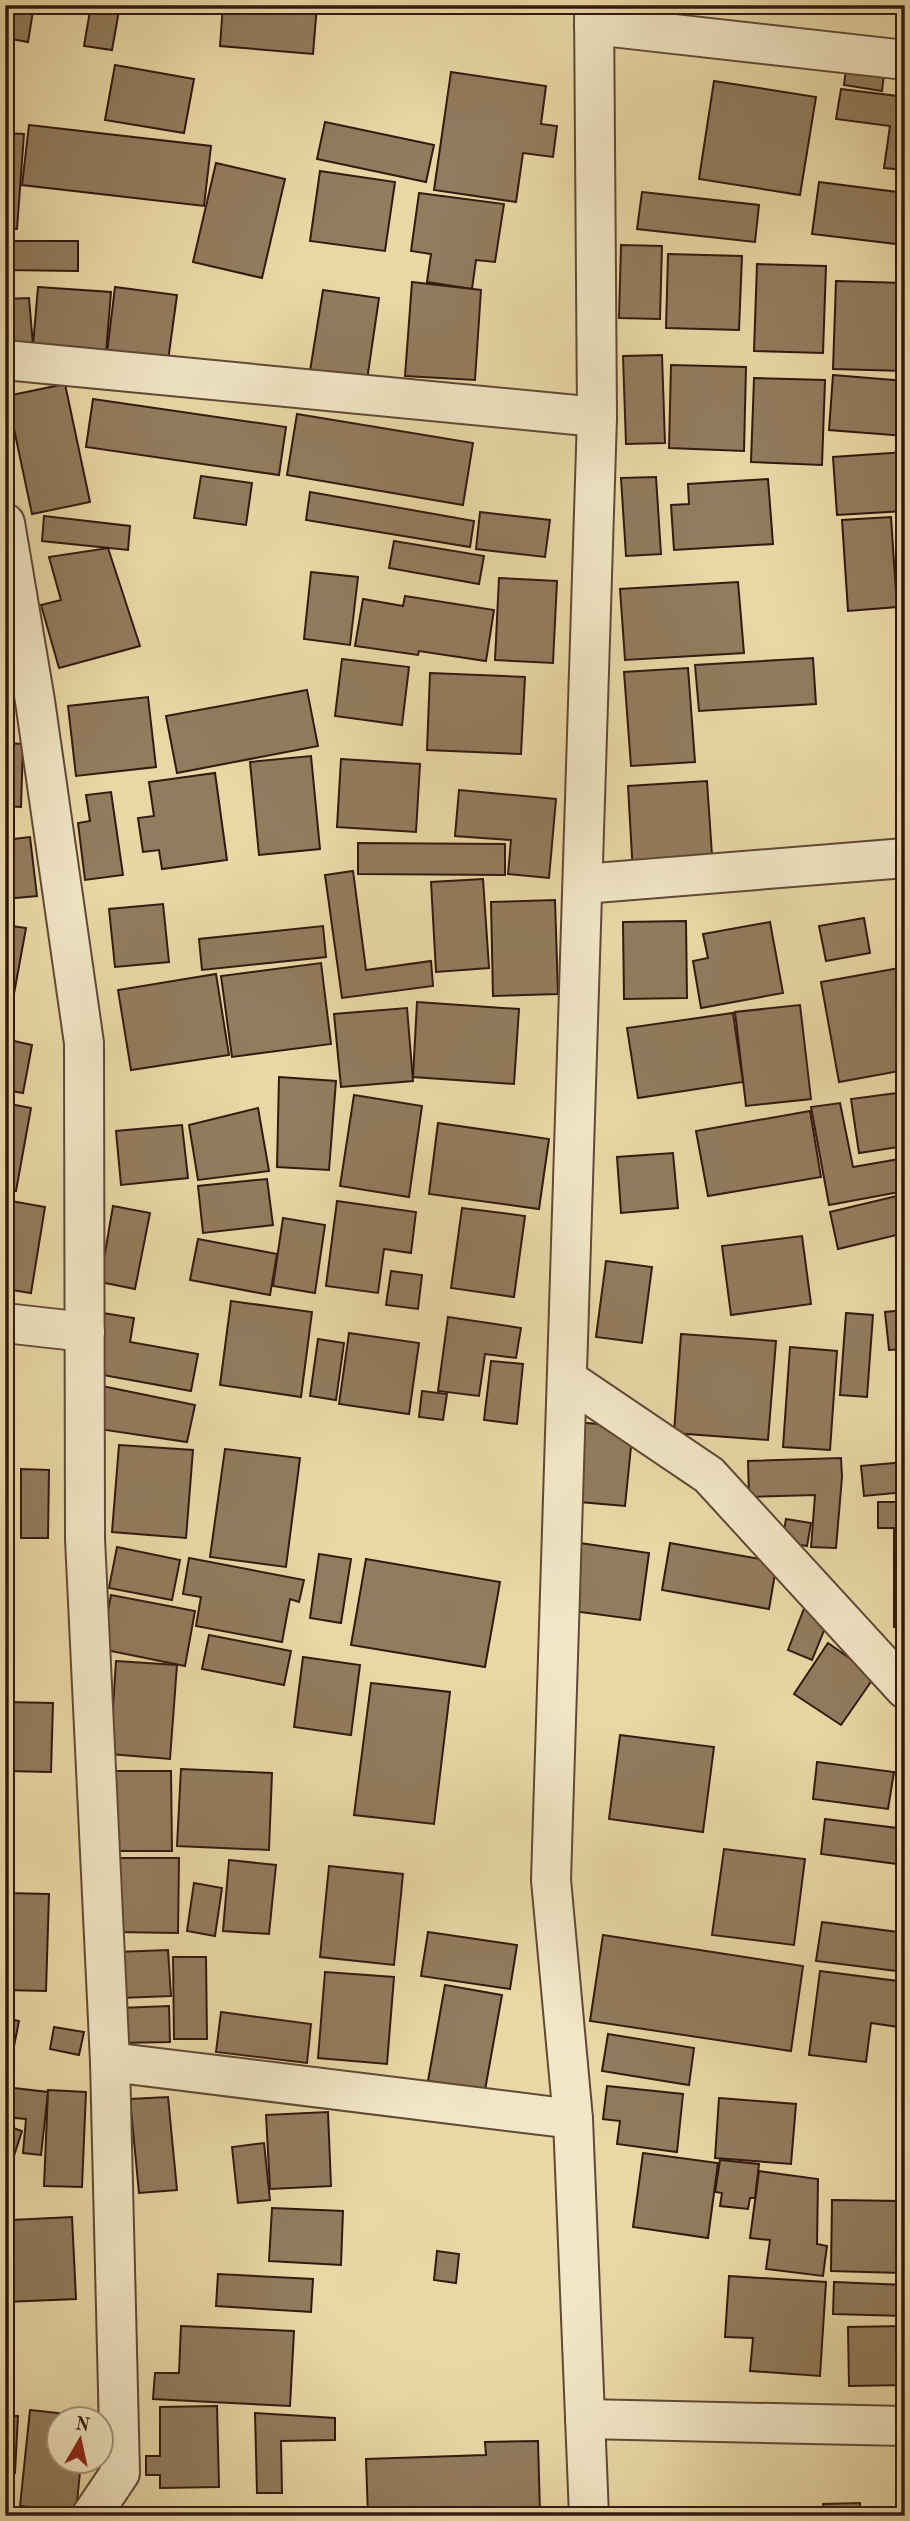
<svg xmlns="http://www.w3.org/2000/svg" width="910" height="2521" viewBox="0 0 910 2521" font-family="'Old Standard TT',serif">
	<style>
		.building { fill: #927c5e; stroke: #331910; stroke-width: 2 }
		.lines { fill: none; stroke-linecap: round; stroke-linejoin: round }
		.minor-casing { stroke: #604936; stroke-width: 42 }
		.minor { stroke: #f1e6c5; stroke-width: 38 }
	</style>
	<rect width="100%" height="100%" fill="#e9d8a6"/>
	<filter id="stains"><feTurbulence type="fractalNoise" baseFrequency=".00286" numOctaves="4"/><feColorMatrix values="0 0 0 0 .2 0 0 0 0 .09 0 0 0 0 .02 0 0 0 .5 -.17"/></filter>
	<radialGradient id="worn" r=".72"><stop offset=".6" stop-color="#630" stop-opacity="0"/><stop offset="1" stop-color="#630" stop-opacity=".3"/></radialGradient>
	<!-- building -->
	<g class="building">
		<polygon points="5,5 34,5 28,42 5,38"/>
		<polygon points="91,5 120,5 112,50 84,46"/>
		<polygon points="223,5 317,5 313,54 220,46"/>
		<polygon points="115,65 194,79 184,133 105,120"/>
		<polygon points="846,69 884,74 882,91 844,85"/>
		<polygon points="451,72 546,86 541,124 557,126 553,157 523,153 516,202 434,190"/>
		<polygon points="714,81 816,97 800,195 699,179"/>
		<polygon points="841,89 905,97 905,170 884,168 890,126 836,119"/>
		<polygon points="325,122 434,145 426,182 317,159"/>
		<polygon points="29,125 211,146 204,206 22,185"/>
		<polygon points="5,133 24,134 17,229 5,228"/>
		<polygon points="216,163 285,179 262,278 193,262"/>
		<polygon points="320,171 395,182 385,251 310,241"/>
		<polygon points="819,182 905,193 905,245 812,234"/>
		<polygon points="642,192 759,205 755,242 637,229"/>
		<polygon points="419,193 504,204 495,262 476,260 472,289 427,282 431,254 411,251"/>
		<polygon points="5,241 78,241 78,271 5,270"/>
		<polygon points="621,245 662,246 660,319 619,318"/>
		<polygon points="668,254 742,256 739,330 666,328"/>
		<polygon points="757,264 826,266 823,353 754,351"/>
		<polygon points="836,281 905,283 905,371 833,369"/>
		<polygon points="412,282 481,290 475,380 405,376"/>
		<polygon points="38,287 111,292 106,353 33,346"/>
		<polygon points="115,287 177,295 168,361 107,353"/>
		<polygon points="323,290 379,298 367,380 310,371"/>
		<polygon points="29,298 33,345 5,347 5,299"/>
		<polygon points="662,355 665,443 626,444 623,356"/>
		<polygon points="671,365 746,367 744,451 669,448"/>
		<polygon points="833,375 905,381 905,436 829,430"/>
		<polygon points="754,378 825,380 822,465 751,462"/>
		<polygon points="65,384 90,502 32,514 7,396"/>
		<polygon points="93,399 286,427 279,475 86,447"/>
		<polygon points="297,414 473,443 463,505 287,475"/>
		<polygon points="905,452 905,511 837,515 833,457"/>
		<polygon points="201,476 252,483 246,525 194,518"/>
		<polygon points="656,477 661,554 626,556 621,478"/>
		<polygon points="768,479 773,544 674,550 671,505 689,504 688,484"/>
		<polygon points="310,492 474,521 470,547 306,520"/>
		<polygon points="480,512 550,520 545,557 476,549"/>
		<polygon points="44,516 130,526 128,550 42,541"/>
		<polygon points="891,517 897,607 848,611 842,520"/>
		<polygon points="394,541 484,556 479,584 389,568"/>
		<polygon points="108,548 140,646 59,668 41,605 61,600 49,557"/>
		<polygon points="311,572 358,577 350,645 304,639"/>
		<polygon points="499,578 557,581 553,663 495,660"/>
		<polygon points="738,582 744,653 625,660 620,589"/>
		<polygon points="405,596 494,610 486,661 419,651 418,655 355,646 363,599 403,606"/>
		<polygon points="813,658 816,704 699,711 695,665"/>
		<polygon points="342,659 409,667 402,725 335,716"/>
		<polygon points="688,668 695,762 631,766 624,672"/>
		<polygon points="430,673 525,677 521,754 427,750"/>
		<polygon points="307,690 318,746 177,773 166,716"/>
		<polygon points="148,697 156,767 76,776 68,706"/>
		<polygon points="5,743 23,744 21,807 5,806"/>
		<polygon points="311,756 320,849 259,855 250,762"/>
		<polygon points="341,759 420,764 416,832 337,827"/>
		<polygon points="215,773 227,860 162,869 159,850 143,852 138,818 154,816 149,782"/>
		<polygon points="707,781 713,870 633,874 628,786"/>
		<polygon points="459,790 556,799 549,878 508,874 511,840 455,836"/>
		<polygon points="111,792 123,875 85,880 78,823 90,821 86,795"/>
		<polygon points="30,837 37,896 5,899 5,840"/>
		<polygon points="358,843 505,844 505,875 358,874"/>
		<polygon points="353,871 366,970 431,961 433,986 342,998 325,875"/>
		<polygon points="483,879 489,968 436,972 431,882"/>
		<polygon points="555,900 558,994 493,996 491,902"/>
		<polygon points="163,904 169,962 115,967 109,909"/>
		<polygon points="864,918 870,953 826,961 819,926"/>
		<polygon points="686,921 687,998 624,999 623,922"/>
		<polygon points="770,922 783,993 701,1008 693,961 708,958 703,934"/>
		<polygon points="5,925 26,928 9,1021 5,1021"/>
		<polygon points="323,926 326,957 202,970 199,939"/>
		<polygon points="321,963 331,1044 232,1057 221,976"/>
		<polygon points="905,967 905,1070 839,1082 821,982"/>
		<polygon points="216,974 229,1055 131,1070 118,990"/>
		<polygon points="417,1002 519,1009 514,1084 413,1077"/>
		<polygon points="800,1005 811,1099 746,1106 735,1012"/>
		<polygon points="407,1008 413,1081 341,1087 334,1014"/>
		<polygon points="733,1013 743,1082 638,1098 627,1028"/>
		<polygon points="5,1039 32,1045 23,1093 5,1090"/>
		<polygon points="279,1077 336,1081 329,1170 277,1167"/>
		<polygon points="905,1092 905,1146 859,1153 851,1099"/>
		<polygon points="354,1095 422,1106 409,1197 340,1186"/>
		<polygon points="5,1103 31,1108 16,1191 5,1189"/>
		<polygon points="840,1103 853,1167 905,1158 905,1191 829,1205 811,1107"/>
		<polygon points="258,1108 269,1171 198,1180 189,1125"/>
		<polygon points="810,1111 821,1177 708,1196 696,1131"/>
		<polygon points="438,1123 549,1139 539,1209 429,1194"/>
		<polygon points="182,1125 188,1178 121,1185 116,1131"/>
		<polygon points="673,1153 678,1208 621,1213 617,1157"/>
		<polygon points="267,1179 273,1225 203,1233 198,1186"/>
		<polygon points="905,1194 905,1233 838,1249 830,1212"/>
		<polygon points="11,1201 45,1207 31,1293 5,1289 5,1236"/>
		<polygon points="337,1201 416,1212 411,1253 384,1249 378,1293 326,1286"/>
		<polygon points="113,1206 150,1213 135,1289 100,1282"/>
		<polygon points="462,1208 525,1216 514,1297 451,1288"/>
		<polygon points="283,1218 325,1225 315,1293 273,1286"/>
		<polygon points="802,1236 811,1304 731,1315 722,1246"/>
		<polygon points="198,1239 277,1254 270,1295 190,1280"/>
		<polygon points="606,1261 652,1267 642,1343 596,1337"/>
		<polygon points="391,1271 422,1275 418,1309 386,1305"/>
		<polygon points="231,1301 312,1312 301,1397 220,1385"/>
		<polygon points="905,1310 905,1349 889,1350 885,1312"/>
		<polygon points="103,1313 134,1318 130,1342 198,1354 191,1391 92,1373"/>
		<polygon points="846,1313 873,1315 867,1397 840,1395"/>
		<polygon points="448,1317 521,1328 516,1358 485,1354 479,1396 438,1391"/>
		<polygon points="349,1333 419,1343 409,1414 339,1404"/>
		<polygon points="681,1334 776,1341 768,1440 674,1433"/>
		<polygon points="318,1339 344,1343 336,1400 310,1396"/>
		<polygon points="790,1347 837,1351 830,1450 783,1447"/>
		<polygon points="491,1361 523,1364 517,1424 484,1420"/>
		<polygon points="97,1385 195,1405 187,1442 99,1429"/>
		<polygon points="422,1391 447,1394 443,1420 419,1417"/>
		<polygon points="575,1422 633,1427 625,1506 568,1501"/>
		<polygon points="119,1445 193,1450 186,1538 112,1532"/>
		<polygon points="225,1449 300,1458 286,1567 210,1557"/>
		<polygon points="841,1458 842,1477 836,1548 811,1547 815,1495 749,1497 748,1461"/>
		<polygon points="905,1462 905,1492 864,1496 861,1466"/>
		<polygon points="21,1469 49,1470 48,1538 21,1538"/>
		<polygon points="878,1502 905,1502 905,1627 894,1627 894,1528 878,1528"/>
		<polygon points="786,1519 811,1523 807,1546 782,1542"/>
		<rect x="5" y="1535" width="4" height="43"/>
		<polygon points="580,1543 649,1553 640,1620 572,1611"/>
		<polygon points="670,1543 777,1562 769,1609 662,1590"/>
		<polygon points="117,1547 180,1560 172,1600 109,1588"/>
		<polygon points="319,1554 351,1559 341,1623 310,1618"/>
		<polygon points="189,1558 304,1580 299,1602 290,1599 282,1642 196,1626 201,1597 183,1594"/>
		<polygon points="366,1559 500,1582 485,1667 351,1645"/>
		<polygon points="111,1595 195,1611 185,1666 101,1649"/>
		<polygon points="805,1606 830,1616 812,1660 788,1650"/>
		<polygon points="209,1635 291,1651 284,1685 202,1669"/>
		<polygon points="828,1643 875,1676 841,1725 794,1694"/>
		<polygon points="303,1657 360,1665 351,1735 294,1727"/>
		<polygon points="116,1661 177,1665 170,1759 110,1754"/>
		<polygon points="371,1683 450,1692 434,1824 354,1815"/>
		<polygon points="5,1702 53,1703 51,1772 5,1771"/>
		<polygon points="620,1735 714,1747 703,1832 609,1819"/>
		<polygon points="817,1762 894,1772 888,1809 813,1799"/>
		<polygon points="181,1769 272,1773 269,1850 177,1846"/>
		<polygon points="111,1771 171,1771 172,1851 112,1851"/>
		<polygon points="825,1819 905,1829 905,1865 821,1854"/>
		<polygon points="724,1849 805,1859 794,1945 712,1935"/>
		<polygon points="116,1858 179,1858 178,1933 114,1932"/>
		<polygon points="229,1860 276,1865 269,1934 223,1931"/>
		<polygon points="329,1866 403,1874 394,1965 320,1957"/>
		<polygon points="194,1883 222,1888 215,1936 187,1931"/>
		<polygon points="5,1893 49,1894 46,1991 5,1990"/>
		<polygon points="822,1922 905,1933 905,1972 816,1961"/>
		<polygon points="428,1932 517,1945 510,1989 421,1976"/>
		<polygon points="603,1935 803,1966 791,2051 590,2021"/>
		<polygon points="168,1950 171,1996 120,1998 117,1952"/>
		<polygon points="173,1957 206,1957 207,2039 174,2039"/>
		<polygon points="820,1971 905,1982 905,2028 871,2023 866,2062 809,2055"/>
		<polygon points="325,1972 394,1977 387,2064 318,2058"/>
		<polygon points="445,1985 502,1995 485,2090 428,2081"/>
		<polygon points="169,2006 170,2042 119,2043 119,2008"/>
		<polygon points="221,2012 311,2024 307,2063 216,2052"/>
		<polygon points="5,2018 19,2021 8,2076 5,2076"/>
		<polygon points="54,2027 84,2032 79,2055 50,2049"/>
		<polygon points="608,2034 694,2048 689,2085 602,2071"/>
		<polygon points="607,2086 683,2094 677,2152 617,2144 620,2121 603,2119"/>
		<polygon points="5,2087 48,2092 41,2155 23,2153 26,2119 5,2117"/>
		<polygon points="48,2090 86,2092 82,2187 44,2186"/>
		<polygon points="168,2097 177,2190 139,2193 130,2099"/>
		<polygon points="719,2098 796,2104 791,2164 715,2158"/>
		<polygon points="328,2112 331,2186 270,2189 266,2115"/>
		<polygon points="5,2125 22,2131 9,2171 5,2169"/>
		<polygon points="264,2143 270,2200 238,2203 232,2147"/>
		<polygon points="643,2153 718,2163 708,2238 633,2227"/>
		<polygon points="720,2160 759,2164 755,2198 750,2198 748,2209 720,2206 722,2193 715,2192"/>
		<polygon points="759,2171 818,2179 817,2244 827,2246 823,2276 766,2269 770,2240 750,2238"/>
		<polygon points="832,2200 902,2201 901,2273 831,2271"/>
		<polygon points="11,2205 11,2220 72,2217 76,2299 5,2302 5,2206"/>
		<polygon points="272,2208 343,2211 341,2265 269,2261"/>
		<polygon points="437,2251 459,2254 456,2283 434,2280"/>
		<polygon points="218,2274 313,2279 311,2312 216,2306"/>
		<polygon points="729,2276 826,2282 820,2376 750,2371 753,2338 725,2337"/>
		<polygon points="834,2282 905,2285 905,2316 833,2314"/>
		<polygon points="181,2326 294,2331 290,2406 153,2399 155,2373 179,2373"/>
		<polygon points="905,2326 905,2385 849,2386 848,2327"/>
		<polygon points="217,2406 219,2487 160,2488 160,2475 146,2475 146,2456 160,2456 160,2407"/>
		<polygon points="30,2410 86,2416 85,2420 60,2420 60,2462 81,2462 76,2512 20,2506"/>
		<polygon points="255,2413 335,2418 335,2440 281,2441 282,2493 257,2493"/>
		<polygon points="5,2416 18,2416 15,2473 5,2473"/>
		<polygon points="538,2441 540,2514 368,2516 366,2459 486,2455 485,2442"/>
		<polygon points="860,2503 860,2516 824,2516 823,2504"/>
	</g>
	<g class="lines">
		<!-- minor casing -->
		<g class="minor-casing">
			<g id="minor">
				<polyline points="594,25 905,60"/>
				<polyline points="5,360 597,417"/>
				<polyline points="5,523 35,701 84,1043 85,1539 110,2062 120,2473 91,2516"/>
				<polyline points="583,884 905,858"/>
				<polyline points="5,1323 85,1332"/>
				<polyline points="567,1379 709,1475 905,1689"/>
				<polyline points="110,2062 573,2119"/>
				<polyline points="585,2419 905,2426"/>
				<polyline points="589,2516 573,2119 551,1880 597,417 594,5"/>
			</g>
		</g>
		<!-- minor -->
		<use href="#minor" class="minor"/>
	</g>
	<!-- margin -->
	<rect width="910" height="2521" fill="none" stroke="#e9d8a6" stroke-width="28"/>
	<rect x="7" y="7" width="896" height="2507" fill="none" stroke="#331910" stroke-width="3.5"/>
	<rect x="14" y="14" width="882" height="2493" fill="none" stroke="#331910" stroke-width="2"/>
	<!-- north arrow -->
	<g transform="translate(80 2440) rotate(9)"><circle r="33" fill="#f1e6c5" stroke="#a5947d" stroke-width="2"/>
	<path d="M0-5L12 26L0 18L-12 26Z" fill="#8f2418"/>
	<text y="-10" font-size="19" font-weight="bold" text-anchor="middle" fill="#331910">N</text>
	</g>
	<rect width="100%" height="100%" filter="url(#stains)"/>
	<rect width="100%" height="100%" fill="url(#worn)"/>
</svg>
